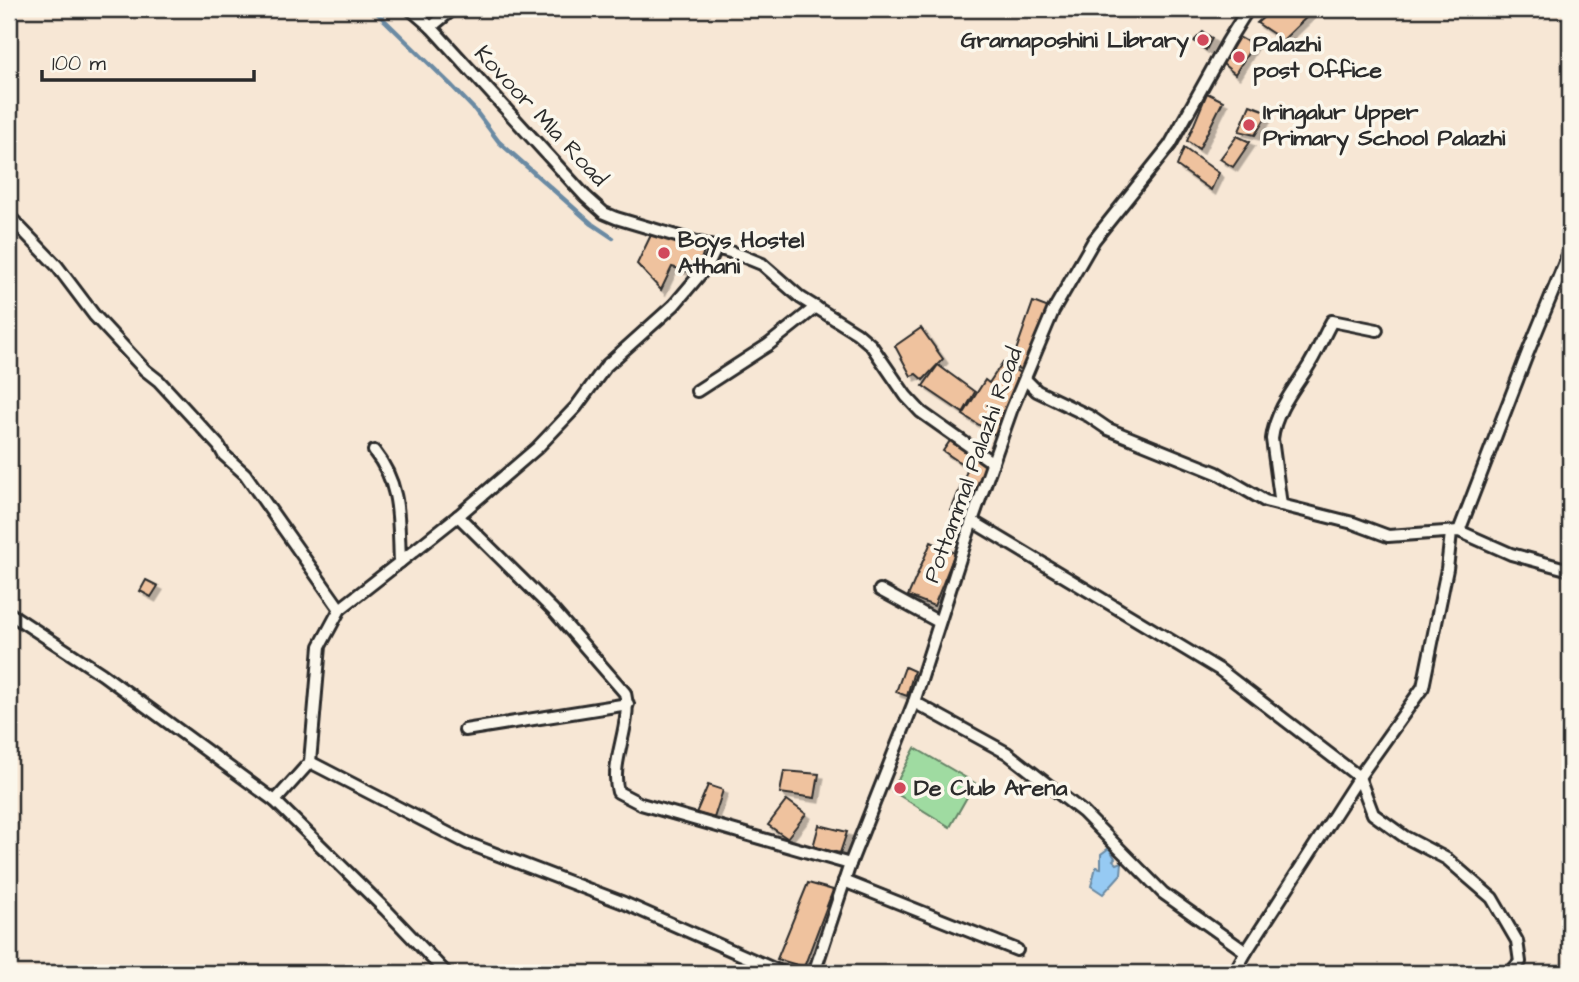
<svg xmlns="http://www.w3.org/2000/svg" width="1579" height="982" viewBox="0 0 1579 982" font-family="'Architects Daughter',sans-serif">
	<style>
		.green { fill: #9fdba1; stroke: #658366; stroke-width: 2 }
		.water { fill: #96caf3; stroke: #6b8aa3; stroke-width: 2 }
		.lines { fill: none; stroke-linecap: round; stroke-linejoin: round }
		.stream { stroke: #6b8aa3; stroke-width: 4.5 }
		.building { fill: #efc29e; stroke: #2b2b2b; stroke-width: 2; filter: url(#shadow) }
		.street-casing { stroke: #2b2b2b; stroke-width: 16 }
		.street { stroke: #fbf7ec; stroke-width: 10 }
		.poi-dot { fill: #d1495b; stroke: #fbf7ec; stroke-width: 2.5 }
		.labels { text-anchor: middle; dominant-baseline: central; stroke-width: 7; stroke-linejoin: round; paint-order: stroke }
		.poi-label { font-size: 23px; font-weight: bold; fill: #2b2b2b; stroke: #fbf7ec; text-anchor: start }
		.street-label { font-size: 23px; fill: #2b2b2b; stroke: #fbf7ec }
	</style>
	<defs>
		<filter id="shadow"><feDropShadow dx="4.5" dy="4.5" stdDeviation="0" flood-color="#0004"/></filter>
	</defs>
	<rect width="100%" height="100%" fill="#f7e7d5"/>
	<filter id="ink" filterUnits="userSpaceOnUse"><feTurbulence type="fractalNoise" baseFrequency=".0143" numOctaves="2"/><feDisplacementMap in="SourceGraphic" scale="14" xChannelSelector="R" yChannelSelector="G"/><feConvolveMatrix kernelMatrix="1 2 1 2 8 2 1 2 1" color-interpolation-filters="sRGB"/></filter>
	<g filter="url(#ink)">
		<!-- green -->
		<polygon class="green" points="915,748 975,783 950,827 892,791"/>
		<!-- water -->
		<polygon class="water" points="1109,848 1115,858 1113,860 1117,864 1122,862 1121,874 1103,894 1091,886 1096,867 1101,868 1101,854"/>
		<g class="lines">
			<!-- stream -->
			<polyline class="stream" points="373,9 450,84 475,110 499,142 592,224 613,238"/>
		</g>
		<!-- building -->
		<g class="building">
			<polygon points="1273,9 1315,9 1283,40 1257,23"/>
			<polygon points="1203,32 1212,38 1206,50 1194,41"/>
			<polygon points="1239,37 1253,45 1235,74 1223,64"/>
			<polygon points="1207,93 1223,101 1199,149 1187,141"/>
			<polygon points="1250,105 1269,112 1255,135 1239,131"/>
			<polygon points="1237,136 1250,142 1233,167 1220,159"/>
			<polygon points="1184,148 1219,173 1211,190 1177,166"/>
			<polygon points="651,235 704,250 697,274 672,267 661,290 637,264"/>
			<polygon points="1033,302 1049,308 1026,372 1011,365"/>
			<polygon points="921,328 943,359 923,380 916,374 911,376 895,346"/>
			<polygon points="1003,362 1021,374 997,436 963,415 985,380 989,383"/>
			<polygon points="938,365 975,392 963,413 923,386"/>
			<polygon points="952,438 990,464 968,518 951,511 968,468 943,451"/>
			<polygon points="931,542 955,553 934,606 908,596"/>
			<polygon points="146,580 158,586 151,597 140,591"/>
			<polygon points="905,667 914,671 907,696 896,692"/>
			<polygon points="784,771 819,774 815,798 780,793"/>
			<polygon points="708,785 723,790 714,818 696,813"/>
			<polygon points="787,800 806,814 787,838 768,825"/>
			<polygon points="819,825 847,832 840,853 813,847"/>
			<polygon points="808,883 833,890 804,967 777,959"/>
		</g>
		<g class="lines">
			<!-- street casing -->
			<g class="street-casing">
				<g id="street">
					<polyline points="410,9 431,27 585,196 604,213 616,218 740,255 762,264 801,298 857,333 871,345 906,396 921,412 993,463"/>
					<polyline points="431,27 453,9"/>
					<polyline points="9,216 57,266 94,315 145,370 159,381 219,446 224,455 245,474 340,609 400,562"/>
					<polyline points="1025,379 1037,391 1089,416 1108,429 1217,473 1265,501 1353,523 1388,536 1459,531 1511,554 1570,570"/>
					<polyline points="697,391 768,345 816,307"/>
					<path d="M374 451C402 486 398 520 400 562L458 516 537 448 576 407 606 366 674 305 708 265 716 249"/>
					<path d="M1281 505 1272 439C1275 413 1292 391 1306 370 1316 355 1323 337 1332 321L1377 330"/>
					<path d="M458 516 553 610 625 693C633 724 609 762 618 792L641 804 850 864"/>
					<polyline points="972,521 1220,670 1359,777 1423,687 1447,569 1451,533"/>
					<polyline points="1459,531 1528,352 1570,250"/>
					<polyline points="880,590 939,622"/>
					<polyline points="9,613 102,674 275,801 386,910 446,973"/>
					<polyline points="914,702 1007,753 1083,812 1163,893 1246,952 1234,973"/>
					<polyline points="465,730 628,704"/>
					<polyline points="310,762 320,646 340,609"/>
					<polyline points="275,801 310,762 467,843 624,903 783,973"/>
					<polyline points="844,881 1017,950"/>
					<polyline points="1246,952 1359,777 1373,814 1405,837 1447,859 1492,898 1517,941 1520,962 1510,973"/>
					<polyline points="814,973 850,864 914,702 972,521 1011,411 1053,311 1094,240 1170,145 1228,41 1248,9"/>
				</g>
			</g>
			<!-- street -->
			<use href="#street" class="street"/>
		</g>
	</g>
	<!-- markers -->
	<g class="poi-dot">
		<circle cx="1203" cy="40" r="7"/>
		<circle cx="1239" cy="57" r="7"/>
		<circle cx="1249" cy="125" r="7"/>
		<circle cx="664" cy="253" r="7"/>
		<circle cx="900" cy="788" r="7"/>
	</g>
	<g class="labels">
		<!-- poi labels -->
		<g class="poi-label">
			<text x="1189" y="40" text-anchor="end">Gramaposhini Library</text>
			<text x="1253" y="44">Palazhi<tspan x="1253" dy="26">post Office</tspan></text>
			<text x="1263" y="112">Iringalur Upper<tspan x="1263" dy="26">Primary School Palazhi</tspan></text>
			<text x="678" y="240">Boys Hostel<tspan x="678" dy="26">Athani</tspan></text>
			<text x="914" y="788">De Club Arena</text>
		</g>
		<!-- street labels -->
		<g class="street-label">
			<text transform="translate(541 116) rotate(47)">Kovoor Mla Road</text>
			<text transform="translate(973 465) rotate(-70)">Pottammal Palazhi Road</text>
		</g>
	</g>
	<!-- margin -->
	<rect width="1579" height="982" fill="none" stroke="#fbf7ec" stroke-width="35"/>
	<rect x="18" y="18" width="1544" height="947" fill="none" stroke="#2b2b2b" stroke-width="2.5" filter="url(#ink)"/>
	<!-- scale -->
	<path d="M42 70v10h212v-10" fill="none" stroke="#2b2b2b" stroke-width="3.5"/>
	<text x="52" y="70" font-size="21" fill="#2b2b2b" stroke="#fbf7ec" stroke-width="5" paint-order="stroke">100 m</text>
</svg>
